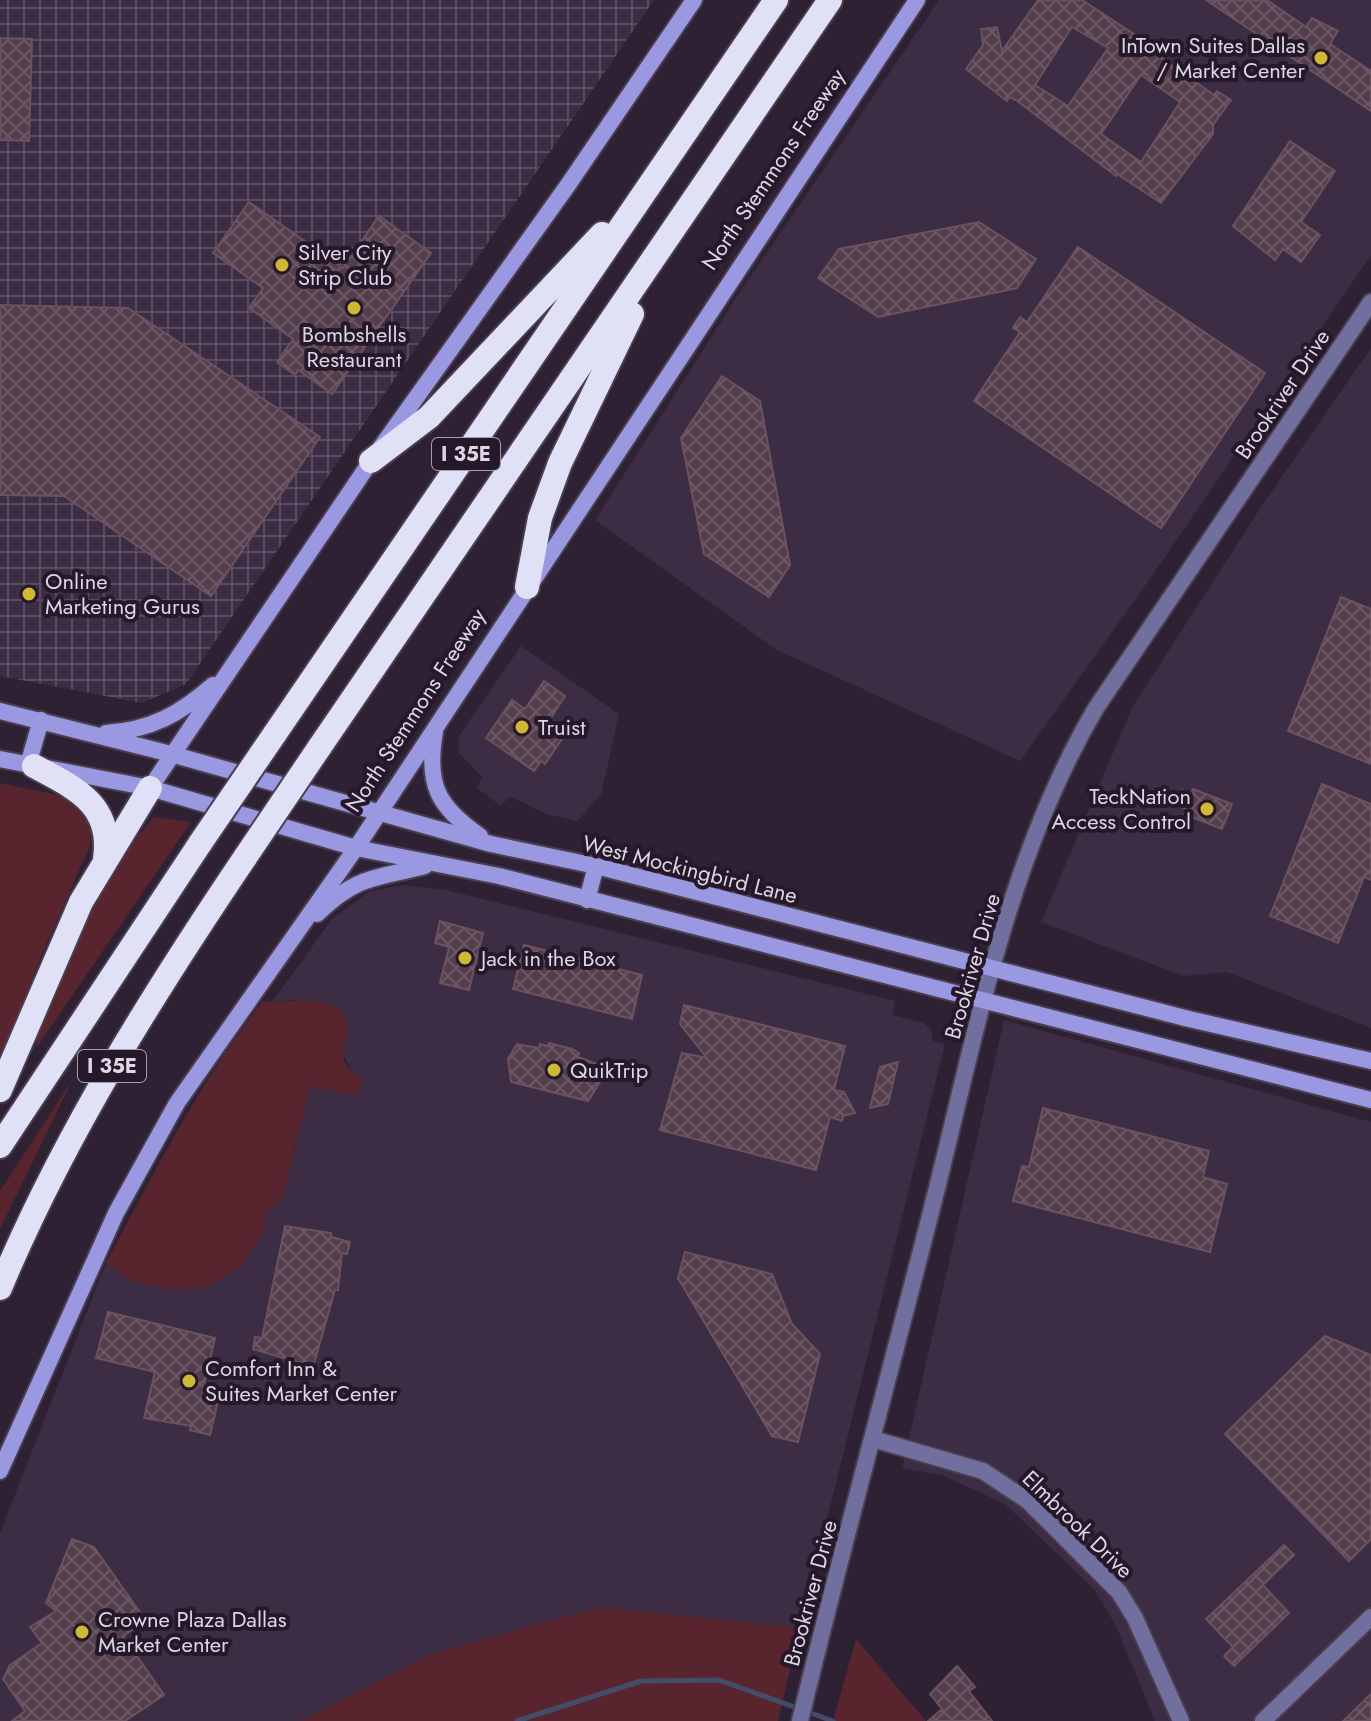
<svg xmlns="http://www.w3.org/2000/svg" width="1371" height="1721" viewBox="0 0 1371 1721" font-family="Jost,sans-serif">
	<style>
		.built { fill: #3c2c44 }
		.industrial { fill: url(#industrial-grid) }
		.green { fill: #58252e }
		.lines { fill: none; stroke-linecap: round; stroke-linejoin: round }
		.stream { stroke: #434d69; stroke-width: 5 }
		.building { fill: url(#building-cross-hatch); stroke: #6a5260; stroke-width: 2; fill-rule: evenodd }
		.minor-casing { stroke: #4a3e50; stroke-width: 20 }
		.tertiary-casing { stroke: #4a3e50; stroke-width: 20 }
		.secondary-casing { stroke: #4a3e50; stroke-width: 20 }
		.motorway-casing { stroke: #4a3e50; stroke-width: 28 }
		.minor { stroke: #706f9d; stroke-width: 16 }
		.tertiary { stroke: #706f9d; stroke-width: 16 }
		.secondary { stroke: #9a98e1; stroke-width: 16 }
		.motorway { stroke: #e0e0f7; stroke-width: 24 }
		.motorway-bridge-casing { stroke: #4a3e50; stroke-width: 28; stroke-linecap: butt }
		.motorway-bridge { stroke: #e0e0f7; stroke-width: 24 }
		.poi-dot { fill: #d0b837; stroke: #24182a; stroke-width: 3 }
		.labels { text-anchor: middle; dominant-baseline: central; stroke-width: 8; stroke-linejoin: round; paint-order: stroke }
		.shield { fill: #24182a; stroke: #a69dab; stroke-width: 2 }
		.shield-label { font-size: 20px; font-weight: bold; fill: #ded6e2 }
		.poi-label { font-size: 22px; fill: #ded6e2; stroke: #24182a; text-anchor: start }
		.street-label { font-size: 22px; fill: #ded6e2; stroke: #24182a }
	</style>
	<defs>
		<pattern id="industrial-grid" width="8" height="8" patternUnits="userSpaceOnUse" patternTransform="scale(2)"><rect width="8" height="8" fill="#3c2c44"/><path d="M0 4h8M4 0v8" fill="none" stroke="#584a5f"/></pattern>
		<pattern id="building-cross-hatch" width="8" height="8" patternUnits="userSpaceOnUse" patternTransform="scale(2)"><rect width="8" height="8" fill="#553e4c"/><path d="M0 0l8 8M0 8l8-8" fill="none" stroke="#6d5966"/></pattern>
	</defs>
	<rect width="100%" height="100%" fill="#2e2134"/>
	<!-- built -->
	<g class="built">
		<polygon points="939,0 1371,0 1371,255 1152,576 1020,761 775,649 595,520 738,295"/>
		<polygon points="1371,348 1371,1028 1227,972 1183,976 1041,922 1133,706 1261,507"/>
		<polygon points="521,646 619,714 601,795 577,821 546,814 510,796 501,806 477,788 482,777 459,753 459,736"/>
		<polygon points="403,885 446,890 895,1001 892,1015 924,1023 931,1030 933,1041 945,1044 800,1628 601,1607 431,1654 301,1721 0,1721 0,1533 106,1263 130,1281 209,1286 241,1266 263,1233 267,1214 283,1197 310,1086 352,1073 342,1052 346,1036 294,1000 272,1002 332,919 370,891"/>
		<polygon points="1004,1020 1371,1122 1371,1721 1155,1721 1116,1626 1094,1589 1005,1504 942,1475 902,1469"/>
	</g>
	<!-- industrial -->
	<polygon class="industrial" points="0,0 654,0 186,684 142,703 0,676"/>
	<!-- green -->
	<g class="green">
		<path d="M0 783 67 797C86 809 95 827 89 848L41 956 0 1061Z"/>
		<polygon points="154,817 191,822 37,1047 37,1032 86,913 123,854"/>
		<path d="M263 1001C287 1005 345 989 347 1029 348 1040 342 1050 344 1061L352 1073 362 1078 357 1096 310 1086 283 1197 267 1214 263 1233 241 1266 209 1286 172 1290 130 1281 106 1263C154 1173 200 1081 263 1001Z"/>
		<polygon points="73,1079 0,1229 0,1191"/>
		<polygon points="601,1607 800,1628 778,1721 301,1721 431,1654"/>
		<polygon points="856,1639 926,1721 833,1721"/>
	</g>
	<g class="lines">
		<!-- stream -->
		<polyline class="stream" points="517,1721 641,1681 719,1680 833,1721"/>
	</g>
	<!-- building -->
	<g class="building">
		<path d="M1038 0H1082L1152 46 1155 53 1214 95 1217 91 1231 100 1213 125V134L1161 203 1117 174 1116 176 1016 100 1009 97 1007 101 966 69 983 45 981 29 997 27 1002 51ZM1072 27 1108 48 1068 106 1035 85ZM1141 75 1180 102 1141 162 1101 134Z"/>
		<polygon points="1206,0 1267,0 1306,27 1312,18 1338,31 1330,44 1371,71 1371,111"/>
		<polygon points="0,38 32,39 29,141 0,140"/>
		<polygon points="1290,141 1335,171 1301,222 1320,235 1301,262 1283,249 1275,260 1233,226"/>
		<polygon points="249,202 343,268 379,216 431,253 332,394 298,370 295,375 277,362 293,339 249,308 263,288 213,253"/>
		<polygon points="979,222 1036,259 1017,288 878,317 818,278 839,249"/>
		<polygon points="1078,247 1265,373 1161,528 974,401 1020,332 1013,328 1020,317 1027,322"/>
		<polygon points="0,305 128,308 320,437 211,596 64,496 0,495"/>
		<polygon points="722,376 760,401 790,565 769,597 704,554 681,438"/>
		<polygon points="1341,597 1371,609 1371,764 1288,731"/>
		<polygon points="544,681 565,696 547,724 564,736 545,764 541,761 534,771 486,738 512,700 525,709"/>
		<polygon points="1322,784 1371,804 1371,880 1364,877 1338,943 1270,916"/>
		<polygon points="1193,789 1232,804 1222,829 1184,814 1186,809 1176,805 1182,790 1191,794"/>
		<polygon points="440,921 483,933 469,990 440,983 449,947 435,943"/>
		<polygon points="524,945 642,975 632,1019 513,989"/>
		<polygon points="684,1005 845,1046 834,1090 844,1092 855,1113 843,1116 842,1121 830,1117 816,1170 660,1130 682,1053 707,1058 680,1024"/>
		<polygon points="549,1043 572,1049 579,1053 578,1057 599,1065 600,1082 588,1101 511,1082 508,1059 517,1044 539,1048 540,1044 548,1046"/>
		<polygon points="898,1062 888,1104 870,1108 880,1067"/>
		<polygon points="1043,1108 1209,1151 1203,1177 1227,1184 1210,1252 1013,1201 1022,1166 1029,1167"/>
		<polygon points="285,1226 331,1233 331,1237 350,1242 347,1254 342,1253 338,1290 335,1290 313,1367 253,1349 255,1337 262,1338"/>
		<polygon points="685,1252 772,1274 792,1324 820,1354 798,1442 772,1436 678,1278"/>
		<polygon points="108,1312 215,1338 204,1385 221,1389 210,1435 190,1430 191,1426 144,1418 155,1372 96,1358"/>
		<polygon points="1325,1336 1371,1355 1371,1539 1349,1561 1225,1434"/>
		<polygon points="72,1539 94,1547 146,1621 123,1636 164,1695 125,1721 12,1721 25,1711 3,1679 10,1665 42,1643 30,1627 56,1611 46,1603"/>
		<polygon points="1284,1545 1294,1555 1263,1585 1289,1613 1234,1666 1224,1656 1233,1647 1206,1619"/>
		<polygon points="957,1666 975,1687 969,1691 992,1721 928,1721 942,1709 930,1694"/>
		<polygon points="1371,1694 1371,1721 1343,1721"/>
	</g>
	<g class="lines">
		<!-- minor casing -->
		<g class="minor-casing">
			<g id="minor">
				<polyline points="873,1439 983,1471 1028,1501 1119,1592 1135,1618 1181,1721"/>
				<polyline points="1263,1721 1371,1617"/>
			</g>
		</g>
		<!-- tertiary casing -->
		<g class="tertiary-casing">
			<path id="tertiary" d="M800 1721C842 1547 890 1374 934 1200 976 1033 1008 857 1096 708L1371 302"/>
		</g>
		<!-- secondary casing -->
		<g class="secondary-casing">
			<g id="secondary">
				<polyline points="0,711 171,754 491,844 596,866 1189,1019 1371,1061"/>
				<path d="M435 732C426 784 437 806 480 836"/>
				<path d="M106 733C151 730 180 714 213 685"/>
				<polyline points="0,759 150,788 356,848 499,876 1371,1100"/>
				<polyline points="28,765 41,720"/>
				<polyline points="150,788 371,461 568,185 694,0"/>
				<polyline points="587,900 596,866"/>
				<path d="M317 914C357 875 375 879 425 866"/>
				<polyline points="0,1471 116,1213 177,1103 356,848 917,0"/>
			</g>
		</g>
		<!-- motorway casing -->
		<g class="motorway-casing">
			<g id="motorway">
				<polyline points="371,461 429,417 602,234"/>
				<polyline points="527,587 540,518 560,463 632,314"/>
				<polyline points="274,735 776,0"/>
				<polyline points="319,748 830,0"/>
				<path d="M34 766C75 788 113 804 105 859"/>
				<polyline points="0,1090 81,902 150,788"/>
				<polyline points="0,1146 201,842"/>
				<path d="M0 1288C64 1135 153 994 246 856"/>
			</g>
		</g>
		<!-- minor -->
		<use href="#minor" class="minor"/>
		<!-- tertiary -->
		<use href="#tertiary" class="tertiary"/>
		<!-- secondary -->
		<use href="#secondary" class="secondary"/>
		<!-- motorway -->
		<use href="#motorway" class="motorway"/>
		<!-- motorway-bridge casing -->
		<g class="motorway-bridge-casing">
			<g id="motorway-bridge">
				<polyline points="201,842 274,735"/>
				<polyline points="246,856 319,748"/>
			</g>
		</g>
		<!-- motorway-bridge -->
		<use href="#motorway-bridge" class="motorway-bridge"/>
	</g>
	<!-- markers -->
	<g class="poi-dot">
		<circle cx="1321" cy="58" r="8"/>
		<circle cx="282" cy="265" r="8"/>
		<circle cx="354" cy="308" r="8"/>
		<circle cx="29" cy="594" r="8"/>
		<circle cx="522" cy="727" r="8"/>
		<circle cx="1207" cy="809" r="8"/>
		<circle cx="465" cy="958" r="8"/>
		<circle cx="554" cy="1070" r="8"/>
		<circle cx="189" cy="1381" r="8"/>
		<circle cx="82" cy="1632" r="8"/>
	</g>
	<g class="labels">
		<!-- shield labels -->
		<g class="shield">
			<rect x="432" y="438" width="68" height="32" rx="6"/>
			<rect x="78" y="1050" width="68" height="32" rx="6"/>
		</g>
		<g class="shield-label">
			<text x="466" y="454">I 35E</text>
			<text x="112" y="1066">I 35E</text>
		</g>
		<!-- poi labels -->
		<g class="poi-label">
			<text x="1305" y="45" text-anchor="end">InTown Suites Dallas<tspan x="1305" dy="25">/ Market Center</tspan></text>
			<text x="298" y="252">Silver City<tspan x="298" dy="25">Strip Club</tspan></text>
			<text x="354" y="334" text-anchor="middle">Bombshells<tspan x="354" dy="25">Restaurant</tspan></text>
			<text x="45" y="581">Online<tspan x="45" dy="25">Marketing Gurus</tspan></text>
			<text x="538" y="727">Truist</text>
			<text x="1191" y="796" text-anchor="end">TeckNation<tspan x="1191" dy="25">Access Control</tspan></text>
			<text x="481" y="958">Jack in the Box</text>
			<text x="570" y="1070">QuikTrip</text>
			<text x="205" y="1368">Comfort Inn &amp;<tspan x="205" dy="25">Suites Market Center</tspan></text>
			<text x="98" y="1619">Crowne Plaza Dallas<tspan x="98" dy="25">Market Center</tspan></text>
		</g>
		<!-- street labels -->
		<g class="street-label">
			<text transform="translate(773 169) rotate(-56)">North Stemmons Freeway</text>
			<text transform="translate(1282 394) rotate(-56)">Brookriver Drive</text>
			<text transform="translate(415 710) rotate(-57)">North Stemmons Freeway</text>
			<text transform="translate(690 869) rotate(14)">West Mockingbird Lane</text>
			<text transform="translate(972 966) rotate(-74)">Brookriver Drive</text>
			<text transform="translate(1078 1524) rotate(44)">Elmbrook Drive</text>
			<text transform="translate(810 1593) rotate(-75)">Brookriver Drive</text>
		</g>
	</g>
</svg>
